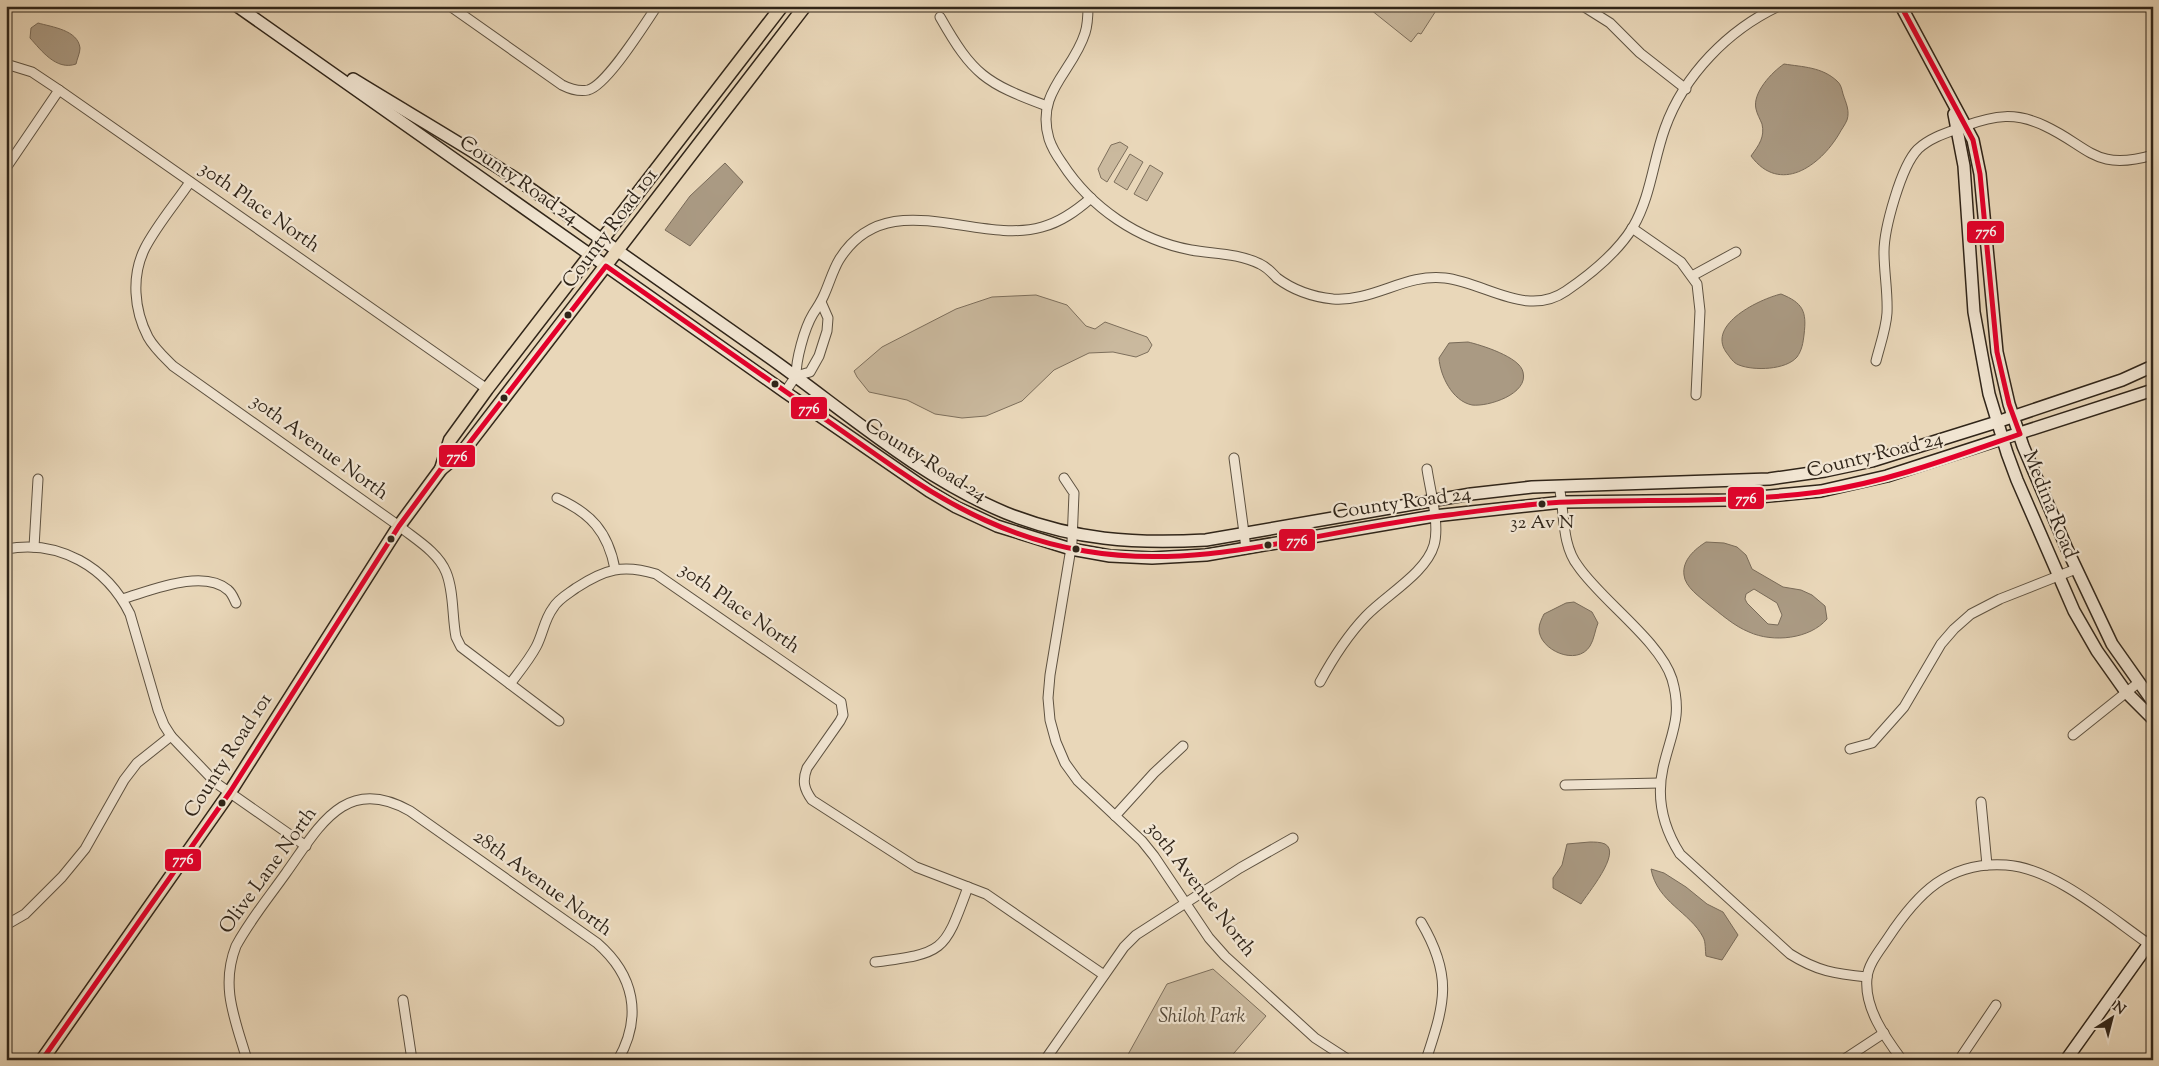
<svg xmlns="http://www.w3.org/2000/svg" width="2159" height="1066" viewBox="0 0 2159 1066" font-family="'Sorts Mill Goudy',serif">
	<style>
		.green { fill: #cab99e; stroke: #7d6f5c }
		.water { fill: #aa9a83; stroke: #796b59; fill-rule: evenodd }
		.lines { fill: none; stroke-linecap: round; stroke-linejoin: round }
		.street-casing { stroke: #5e5241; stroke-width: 11 }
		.secondary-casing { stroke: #302519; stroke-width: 14 }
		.primary-casing { stroke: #302519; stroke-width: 15 }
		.street { stroke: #f1e5d2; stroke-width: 9 }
		.secondary { stroke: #f1e5d2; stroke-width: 11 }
		.primary { stroke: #e9d7b9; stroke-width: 12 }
		.bus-1-casing { stroke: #f1e5d2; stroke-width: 9 }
		.bus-1 { stroke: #e4002b; stroke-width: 5 }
		.bus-dot { fill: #302519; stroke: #f1e5d2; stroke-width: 2 }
		.labels { text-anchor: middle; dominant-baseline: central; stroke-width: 4.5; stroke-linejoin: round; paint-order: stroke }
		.bus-label { font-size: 19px; fill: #302519; stroke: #f1e5d2 }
		.street-label { font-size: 20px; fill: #302519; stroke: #f1e5d2 }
		.park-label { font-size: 20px; font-style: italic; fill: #564a3a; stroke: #f1e5d2 }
		.line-badge { stroke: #f1e5d2; stroke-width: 2 }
		.badge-label { font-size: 14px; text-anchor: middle; font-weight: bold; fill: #fff }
	</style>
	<rect width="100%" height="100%" fill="#e9d7b9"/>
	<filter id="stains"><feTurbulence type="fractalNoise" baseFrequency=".004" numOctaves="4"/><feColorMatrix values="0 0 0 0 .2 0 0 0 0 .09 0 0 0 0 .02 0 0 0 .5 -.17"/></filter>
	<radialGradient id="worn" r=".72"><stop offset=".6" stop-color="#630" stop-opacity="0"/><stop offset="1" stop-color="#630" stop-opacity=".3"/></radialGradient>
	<!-- green -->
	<g class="green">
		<polygon points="1366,6 1439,6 1421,34 1418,33 1411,42"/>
		<polygon points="1120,142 1128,147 1107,182 1101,178 1098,169 1111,145"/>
		<polygon points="1130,154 1143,162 1127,190 1114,182"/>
		<polygon points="1150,165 1163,173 1147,201 1134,194"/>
		<polygon points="1036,295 1067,305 1086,326 1095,329 1105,322 1147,337 1152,345 1148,352 1136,357 1113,352 1089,353 1054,370 1022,401 986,416 962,418 935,414 907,400 869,392 857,377 854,371 882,347 956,309 992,297"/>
		<polygon points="1213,969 1266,1016 1228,1060 1125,1060 1167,984"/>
	</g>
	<!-- water -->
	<g class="water">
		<path d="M38 23C52 27 78 30 80 48 80 53 77 59 76 64 56 71 41 50 30 38L31 28Z"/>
		<path d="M1784 64C1803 67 1822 67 1837 81 1841 84 1842 90 1843 94 1846 103 1850 111 1847 120 1845 125 1841 130 1839 134 1820 166 1780 195 1751 156 1759 145 1765 137 1762 124 1760 119 1757 114 1756 109 1752 93 1772 72 1784 64Z"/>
		<polygon points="725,163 743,182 690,246 665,230 690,196"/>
		<path d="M1781 294C1803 303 1807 311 1804 335 1803 343 1802 350 1797 357 1786 370 1754 371 1739 365 1733 363 1730 357 1726 352 1707 324 1760 299 1781 294Z"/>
		<path d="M1468 342C1481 345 1520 357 1523 372 1529 394 1488 407 1472 405 1452 401 1440 375 1439 358L1449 343Z"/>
		<path d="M1706 542 1724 543 1737 547 1746 555 1752 569 1783 587 1801 590 1812 595 1825 606 1827 619C1810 639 1773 643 1749 632 1734 626 1721 614 1708 604 1700 597 1685 587 1684 575 1682 560 1695 549 1706 542ZM1754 589 1777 603 1782 615 1778 625 1768 624 1747 603 1745 599 1746 594Z"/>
		<path d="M1574 602 1592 612 1598 623C1595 630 1594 640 1590 646 1577 667 1539 650 1539 629 1539 624 1542 618 1544 614L1566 603Z"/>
		<path d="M1590 842C1594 842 1601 842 1605 844 1622 853 1587 894 1581 904L1553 888V878L1562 865 1567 844Z"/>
		<path d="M1651 869 1664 873 1686 887 1707 904 1723 912 1738 935 1722 960 1706 956C1705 951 1706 942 1703 937 1690 912 1657 902 1651 869Z"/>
	</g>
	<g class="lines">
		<!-- street casing -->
		<g class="street-casing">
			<g id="street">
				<path d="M450 6 562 85C570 89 579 92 588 90 607 85 644 25 657 6"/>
				<path d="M1088 6C1088 16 1088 24 1085 33 1073 72 1035 92 1049 139 1052 148 1057 156 1062 163 1091 208 1138 240 1191 250 1214 254 1238 253 1260 264 1267 267 1272 273 1277 278 1293 290 1314 297 1333 299 1373 302 1406 273 1445 278 1486 283 1527 318 1566 291 1591 274 1617 253 1633 227 1651 196 1653 161 1665 128 1684 75 1728 30 1779 6"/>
				<polyline points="1583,6 1610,23 1640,53 1686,89"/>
				<path d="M940 17C973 75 985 83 1047 106"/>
				<polyline points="6,64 32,72 59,90 487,389"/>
				<polyline points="6,168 59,90"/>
				<path d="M190 182C175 204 157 225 145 248 131 276 134 310 148 337 154 348 164 357 173 366L399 526C415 539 438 552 446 572 454 591 452 617 456 637L461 647 559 721"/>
				<polyline points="1632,228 1681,262 1697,284 1700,311 1696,395"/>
				<polyline points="1692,276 1736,252"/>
				<path d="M1876 361C1880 345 1886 329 1887 313 1888 292 1884 273 1884 252 1884 229 1901 166 1918 149 1931 137 1949 132 1965 126 1995 115 2016 112 2045 126 2090 147 2095 172 2153 155"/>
				<path d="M796 376C796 360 804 329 813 314 817 308 821 302 824 295 829 284 833 270 839 260 887 182 976 246 1042 227 1061 222 1076 211 1091 198"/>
				<polyline points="796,376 810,372 819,356 827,331 828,318 821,302"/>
				<polyline points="785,392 796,376"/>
				<polyline points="1234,458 1246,548"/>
				<polyline points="1064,478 1074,493 1072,542 1050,675 1048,698 1050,720 1056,742 1065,763 1078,781 1142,841 1154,856 1209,938 1225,956 1315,1038 1349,1060"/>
				<path d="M1559 486C1565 512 1561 544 1578 566 1601 600 1660 641 1672 679 1683 717 1671 733 1663 768 1656 799 1663 827 1680 854L1790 954C1817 971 1835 974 1867 977"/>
				<path d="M557 498C591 513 608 532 615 569"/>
				<polyline points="34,547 38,479"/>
				<path d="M6 549C59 539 107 567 130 614L158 710 164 725 171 736 216 783 306 846"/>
				<path d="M122 599C150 591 203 568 228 590 232 593 234 599 236 603"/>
				<path d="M1320 682C1333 658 1347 636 1366 616 1386 595 1426 573 1434 545 1440 525 1430 490 1427 469"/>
				<path d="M510 684C519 672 529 660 536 647 543 634 544 620 553 608 558 599 568 594 576 588 605 569 623 564 656 574L841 702 843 715 840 721 807 768C802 781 804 789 812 800L916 867 986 894 1104 975"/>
				<polyline points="2073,735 2138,683"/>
				<polyline points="1850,749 1872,743 1904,707 1941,644 1954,629 1971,614 2000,599 2076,569"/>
				<polyline points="1565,785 1660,783"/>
				<polyline points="1981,802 1987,865"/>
				<polyline points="1115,816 1154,773 1183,746"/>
				<path d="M1421 922C1453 976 1445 1003 1426 1060"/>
				<polyline points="6,925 25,914 62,877 85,849 124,780 137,763 171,736"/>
				<path d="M875 962C945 953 944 952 968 887"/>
				<polyline points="403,1000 412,1060"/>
				<path d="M247 1060C235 1019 220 987 236 946 250 920 269 897 286 873 319 827 345 774 410 811L597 943C634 975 643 1016 618 1060"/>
				<polyline points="1045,1060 1124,947 1136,935 1240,868 1293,838"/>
				<polyline points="1843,1060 1884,1033"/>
				<path d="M1902 1060C1885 1037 1864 1008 1867 978 1868 964 1880 950 1888 938 1917 894 1948 861 2006 865 2055 868 2112 919 2153 947"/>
				<polyline points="1959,1060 1996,1005"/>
			</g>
		</g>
		<!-- secondary casing -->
		<g class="secondary-casing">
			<g id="secondary">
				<polyline points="237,6 785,392 929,491 956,507 997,526 1071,549 1110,556 1152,558 1206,555 1434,516 1563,502 1727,500 1821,491 1887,476 2153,390"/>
				<polyline points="1901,6 1973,140 1980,174 1997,352 2009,404 2023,446 2067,549 2112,644 2153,702"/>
				<path d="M353 79C405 111 459 142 510 175 538 193 564 213 591 232 650 273 708 314 766 355 844 410 917 476 1006 513 1074 540 1133 544 1206 540L1471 494 1532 487 1769 479 1825 471 1872 461 1997 422 2122 380 2153 366"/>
				<polyline points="1954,114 1964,166 1974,312 1989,394 2007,453 2017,480 2074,611 2097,651 2126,692 2153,719"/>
				<polyline points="2066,1060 2153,938"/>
			</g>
		</g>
		<!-- primary casing -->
		<g class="primary-casing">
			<g id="primary">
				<polyline points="441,469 450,440 487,389 782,6"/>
				<polyline points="42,1060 230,792 399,526 441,469 464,450 805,6"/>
			</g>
		</g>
		<!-- street -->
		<use href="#street" class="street"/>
		<!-- secondary -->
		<use href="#secondary" class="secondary"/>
		<!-- primary -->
		<use href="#primary" class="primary"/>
		<!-- bus-1 casing -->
		<g class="bus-1-casing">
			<path id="bus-1" d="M42 1060 230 792 399 526 441 469 464 450 606 266 895 468C953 508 1015 540 1085 551 1206 572 1328 528 1448 515 1488 510 1529 503 1569 502 1653 499 1736 503 1819 492 1888 482 1954 457 2020 434L2009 404 1997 352 1980 174 1973 140 1901 6"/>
		</g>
		<!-- bus-1 -->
		<use href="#bus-1" class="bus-1"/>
	</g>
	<!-- markers -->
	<g class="bus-dot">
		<circle cx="568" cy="315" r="4.5"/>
		<circle cx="775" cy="384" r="4.5"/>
		<circle cx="504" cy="398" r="4.5"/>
		<circle cx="1542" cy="504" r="4.5"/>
		<circle cx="391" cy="539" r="4.5"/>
		<circle cx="1268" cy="545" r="4.5"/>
		<circle cx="1076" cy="549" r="4.5"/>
		<circle cx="222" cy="803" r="4.5"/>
	</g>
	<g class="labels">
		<!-- bus labels -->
		<g class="bus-label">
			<text x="1542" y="523">32 Av N</text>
		</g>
		<!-- street labels -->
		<g class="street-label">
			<text transform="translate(518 181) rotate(35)">County Road 24</text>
			<text transform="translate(259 208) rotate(35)">30th Place North</text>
			<text transform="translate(611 229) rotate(-53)">County Road 101</text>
			<text transform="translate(319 448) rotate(36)">30th Avenue North</text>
			<text transform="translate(1875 456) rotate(-14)">County Road 24</text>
			<text transform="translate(925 461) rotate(32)">County Road 24</text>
			<text transform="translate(1402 504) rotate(-8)">County Road 24</text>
			<text transform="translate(2049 505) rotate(68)">Medina Road</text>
			<text transform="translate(739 609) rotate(35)">30th Place North</text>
			<text transform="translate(229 756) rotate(-57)">County Road 101</text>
			<text transform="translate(269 871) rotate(-54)">Olive Lane North</text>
			<text transform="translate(542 884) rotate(36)">28th Avenue North</text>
			<text transform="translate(1200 890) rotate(52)">30th Avenue North</text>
		</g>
		<!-- park labels -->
		<g class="park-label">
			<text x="1202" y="1017">Shiloh Park</text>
		</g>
	</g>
	<g class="line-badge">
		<rect x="1966" y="220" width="39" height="24" rx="5" fill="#e4002b"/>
		<rect x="790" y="396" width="38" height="24" rx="5" fill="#e4002b"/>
		<rect x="438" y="444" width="38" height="24" rx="5" fill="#e4002b"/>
		<rect x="1727" y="486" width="38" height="24" rx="5" fill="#e4002b"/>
		<rect x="1278" y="528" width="38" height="24" rx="5" fill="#e4002b"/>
		<rect x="164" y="848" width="38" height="24" rx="5" fill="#e4002b"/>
	</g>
	<g class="badge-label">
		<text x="1986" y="236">776</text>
		<text x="809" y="413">776</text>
		<text x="457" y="461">776</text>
		<text x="1746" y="503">776</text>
		<text x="1297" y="545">776</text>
		<text x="183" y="864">776</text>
	</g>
	<!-- margin -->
	<rect width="2159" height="1066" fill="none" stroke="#e9d7b9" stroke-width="25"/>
	<rect x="8" y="8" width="2144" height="1051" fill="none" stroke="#302519" stroke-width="2.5"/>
	<rect x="12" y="12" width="2134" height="1041" fill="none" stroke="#302519"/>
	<!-- north arrow -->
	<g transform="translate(2112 1018) rotate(36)" stroke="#f1e5d2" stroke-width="4" paint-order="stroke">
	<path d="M0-4L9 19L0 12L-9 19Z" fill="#302519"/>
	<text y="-8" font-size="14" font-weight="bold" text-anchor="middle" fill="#302519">N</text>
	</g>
	<rect width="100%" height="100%" filter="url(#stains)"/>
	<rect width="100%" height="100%" fill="url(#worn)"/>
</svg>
